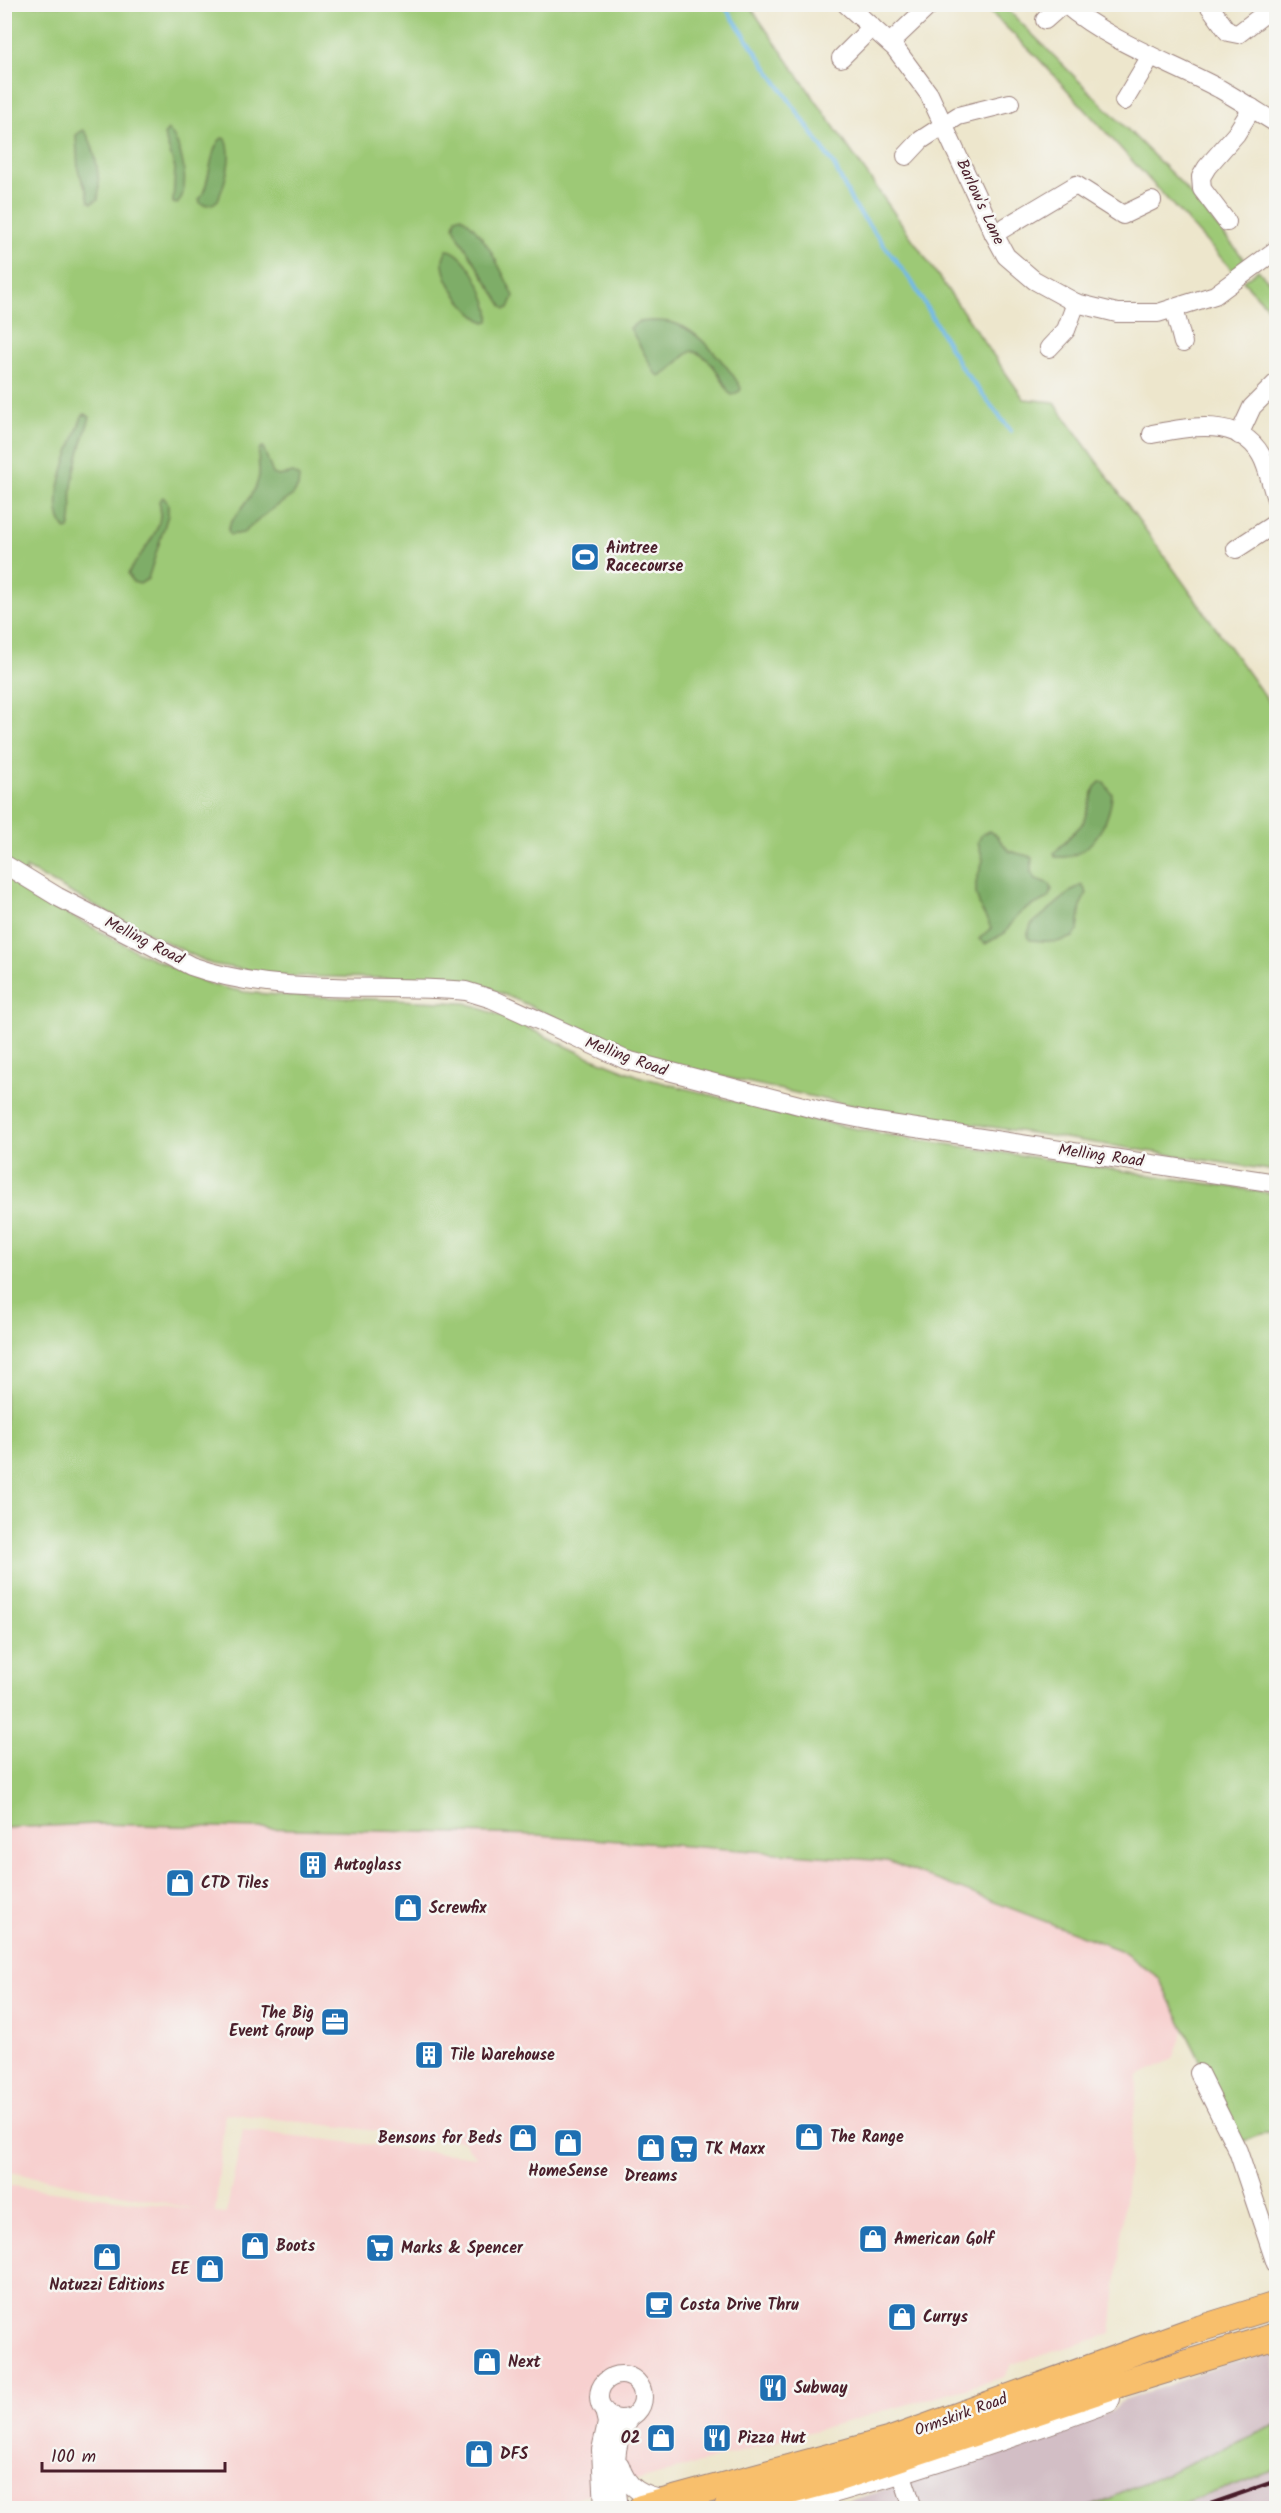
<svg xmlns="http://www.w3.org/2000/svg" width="1281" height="2513" viewBox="0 0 1281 2513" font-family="Kalam,sans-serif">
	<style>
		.built { fill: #f7d0cf; fill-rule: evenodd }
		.industrial { fill: #d2bec5 }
		.green { fill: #9dc976; stroke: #747450; stroke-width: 1.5 }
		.forest { fill: #7ead67; stroke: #646649; stroke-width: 1.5 }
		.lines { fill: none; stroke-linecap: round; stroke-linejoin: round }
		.stream { stroke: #71b9e9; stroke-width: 4 }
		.minor-casing { stroke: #9c827c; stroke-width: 20 }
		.highway-casing { stroke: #9c827c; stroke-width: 28 }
		.minor { stroke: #fff; stroke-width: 18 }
		.highway { stroke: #f8bf6c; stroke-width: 26 }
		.rail { stroke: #4a1f2b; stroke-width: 4 }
		.labels { text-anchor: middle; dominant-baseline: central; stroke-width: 5; stroke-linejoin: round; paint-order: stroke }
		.street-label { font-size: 16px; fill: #4a1f2b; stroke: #f6f6f2 }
		.poi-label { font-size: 16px; font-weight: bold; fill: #4a1f2b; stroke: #f6f6f2; text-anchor: start }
	</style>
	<rect width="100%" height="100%" fill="#f6f6f2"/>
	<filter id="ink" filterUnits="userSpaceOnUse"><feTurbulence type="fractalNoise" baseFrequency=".0167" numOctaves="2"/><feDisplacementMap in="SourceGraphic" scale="12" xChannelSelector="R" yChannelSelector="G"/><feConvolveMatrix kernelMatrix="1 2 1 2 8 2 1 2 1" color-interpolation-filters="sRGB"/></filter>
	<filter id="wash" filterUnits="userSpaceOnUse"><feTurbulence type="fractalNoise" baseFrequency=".008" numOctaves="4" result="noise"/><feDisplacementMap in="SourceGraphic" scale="24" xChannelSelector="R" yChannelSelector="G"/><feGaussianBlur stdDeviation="1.35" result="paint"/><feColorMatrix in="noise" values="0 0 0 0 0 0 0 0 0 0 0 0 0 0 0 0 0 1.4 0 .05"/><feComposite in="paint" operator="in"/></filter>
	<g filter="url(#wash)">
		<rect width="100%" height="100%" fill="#ede6cc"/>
		<!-- built -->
		<path class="built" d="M97 1824 539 1835 887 1861 1119 1950 1159 1978 1184 2029 1173 2059 1138 2076 1111 2334 1012 2364 1004 2377 590 2494 550 2508H5V2185L201 2210 5 2171 4 1828ZM225 2113 463 2141 477 2157 243 2130 226 2214 215 2213Z"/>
		<!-- industrial -->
		<g class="industrial">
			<polygon points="1276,2352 1276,2425 1088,2508 821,2508 847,2502 1110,2412 1121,2402 1226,2364"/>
			<polygon points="1276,2470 1276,2505 1267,2508 1171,2508"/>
		</g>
		<!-- green -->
		<g class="green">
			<polygon points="4,5 749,5 1024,399 1054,402 1276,712 1276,1171 850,1105 692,1070 636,1054 608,1043 517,1000 488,988 464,982 432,979 281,976 211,964 123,921 26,868 29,893 138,952 212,985 245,992 278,995 466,1003 507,1018 585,1055 641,1077 792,1116 893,1136 1276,1194 1276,2129 1241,2142 1159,1978 1120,1950 887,1861 539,1835 97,1824 5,1828"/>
			<polygon points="983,5 1003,5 1179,181 1245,260 1233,271 1037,57"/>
			<polygon points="1258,270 1276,289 1276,316 1243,281"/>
			<polygon points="1276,2425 1276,2470 1171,2508 1088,2508"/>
		</g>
		<!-- forest -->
		<g class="forest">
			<path d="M83 130C95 140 101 183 98 199L92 203 89 201 87 192 78 170 76 135Z"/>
			<path d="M168 130C182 142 192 190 177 204L173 203 175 168 164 135Z"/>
			<path d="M222 138 226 139C234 157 225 183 218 200 213 205 208 206 201 204L199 200C211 185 209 147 222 138Z"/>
			<path d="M461 216C486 234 500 269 514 296L509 308 506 309 503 307 460 239 454 227 456 218Z"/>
			<path d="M447 250C466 250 493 303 489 321L485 322C466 313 431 269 447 250Z"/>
			<path d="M651 321C661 321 670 321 679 325 700 333 730 368 741 388L740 391 732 395 729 393C721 377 711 356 692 351 679 357 671 374 660 376L655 373 630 328 638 322Z"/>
			<path d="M85 414 90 417C83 440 75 462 72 487 70 500 74 516 69 529L66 530C43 503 73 446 82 416Z"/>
			<path d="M263 447 273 474 279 476 293 473 299 477 298 487 293 495 267 513 243 533 230 535 228 530 230 524C239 510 257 493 259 475 260 465 256 459 260 448Z"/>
			<path d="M163 497 168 503V515L148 579 140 584 133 582 128 574C140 552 167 529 159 501Z"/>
			<path d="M1100 782H1104L1112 794C1110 823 1089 861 1055 857L1054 853 1083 823 1095 787Z"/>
			<polygon points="989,831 996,835 1009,851 1032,857 1031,872 1036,879 1050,884 1052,890 1048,898 1024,910 1016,917 1005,933 985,944 979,939 991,928 980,907 976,894 976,882 983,860 978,842 982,834"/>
			<polygon points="1082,885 1087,893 1081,904 1078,931 1073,937 1057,942 1030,940 1027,936 1031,925 1074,889"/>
		</g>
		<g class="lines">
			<!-- stream -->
			<polyline class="stream" points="723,4 834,165 853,204 912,282 961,367 1011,431"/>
		</g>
	</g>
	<g filter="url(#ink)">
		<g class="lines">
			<!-- minor casing -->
			<g class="minor-casing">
				<g id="minor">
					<polyline points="846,4 895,48 929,94 994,234 1006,256 1034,280 1076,303 1117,313 1158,313 1215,295 1276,250"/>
					<path d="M1065 4C1110 42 1169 62 1220 89 1239 100 1258 112 1276 123"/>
					<polyline points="1208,4 1228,32 1238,34 1276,5"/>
					<polyline points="1045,20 1063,4"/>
					<polyline points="890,43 931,4"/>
					<polyline points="841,58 872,27"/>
					<polyline points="1124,101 1151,56"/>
					<polyline points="906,156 921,140 958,116 1010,103"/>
					<polyline points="1227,222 1202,189 1201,177 1207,167 1236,134 1252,108"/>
					<polyline points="994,234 1076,185 1123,215 1152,201"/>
					<polyline points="1174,308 1183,343"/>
					<polyline points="1049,348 1066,330 1076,303"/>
					<path d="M1152 434C1188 427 1239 416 1261 455 1268 467 1271 485 1276 499"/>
					<polyline points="1239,435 1252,407 1276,383"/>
					<polyline points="1236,549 1276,523"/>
					<path d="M4 864 58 897 191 966C278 997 375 983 466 991L492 999 626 1060 822 1111 877 1122 1276 1183"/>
					<polyline points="1199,2073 1238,2151 1276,2264"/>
					<circle cx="621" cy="2397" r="22"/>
					<polyline points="604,2410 607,2423 601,2450 604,2508"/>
					<path d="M620 2465C627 2489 643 2496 666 2500"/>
					<polyline points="902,2475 913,2508"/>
					<path d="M619 2508C615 2478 611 2443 630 2418"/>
					<path d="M783 2508C893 2478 1002 2443 1109 2403L1111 2399 1110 2387"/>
				</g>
			</g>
			<!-- highway casing -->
			<g class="highway-casing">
				<g id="highway">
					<polyline points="641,2508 891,2440 1189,2332 1276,2305"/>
					<polyline points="727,2508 833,2480 1110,2387 1276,2336"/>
				</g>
			</g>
			<!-- minor -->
			<use href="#minor" class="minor"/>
			<!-- highway -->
			<use href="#highway" class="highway"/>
			<!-- rail -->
			<polyline class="rail" points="1199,2508 1276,2481"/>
		</g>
	</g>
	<!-- icons -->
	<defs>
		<g id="stadium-square" transform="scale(1.5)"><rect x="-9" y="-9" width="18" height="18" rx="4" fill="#1f6fb2" stroke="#f6f6f2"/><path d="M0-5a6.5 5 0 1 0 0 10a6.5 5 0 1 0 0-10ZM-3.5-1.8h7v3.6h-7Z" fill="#fff"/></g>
		<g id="building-square" transform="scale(1.5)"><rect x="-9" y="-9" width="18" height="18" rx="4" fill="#1f6fb2" stroke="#f6f6f2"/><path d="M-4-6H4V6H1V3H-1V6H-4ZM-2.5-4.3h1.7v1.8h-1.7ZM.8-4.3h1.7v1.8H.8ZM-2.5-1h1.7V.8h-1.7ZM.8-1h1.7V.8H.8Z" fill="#fff"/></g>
		<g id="shop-square" transform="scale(1.5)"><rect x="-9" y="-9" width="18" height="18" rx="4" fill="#1f6fb2" stroke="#f6f6f2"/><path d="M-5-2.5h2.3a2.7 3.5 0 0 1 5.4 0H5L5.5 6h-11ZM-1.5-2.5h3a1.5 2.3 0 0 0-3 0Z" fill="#fff"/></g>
		<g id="office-square" transform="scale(1.5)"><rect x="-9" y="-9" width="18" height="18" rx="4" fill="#1f6fb2" stroke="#f6f6f2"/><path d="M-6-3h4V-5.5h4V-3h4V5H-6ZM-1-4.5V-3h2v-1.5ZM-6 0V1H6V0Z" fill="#fff"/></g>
		<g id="supermarket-square" transform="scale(1.5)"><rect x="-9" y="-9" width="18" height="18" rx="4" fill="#1f6fb2" stroke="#f6f6f2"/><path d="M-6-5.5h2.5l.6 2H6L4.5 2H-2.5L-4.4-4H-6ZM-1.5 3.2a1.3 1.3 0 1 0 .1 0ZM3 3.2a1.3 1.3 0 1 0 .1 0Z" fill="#fff"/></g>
		<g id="cafe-square" transform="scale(1.5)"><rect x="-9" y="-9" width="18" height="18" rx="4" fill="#1f6fb2" stroke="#f6f6f2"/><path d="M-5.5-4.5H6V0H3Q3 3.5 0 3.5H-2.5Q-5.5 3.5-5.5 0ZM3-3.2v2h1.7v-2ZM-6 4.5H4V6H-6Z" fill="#fff"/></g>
		<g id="restaurant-square" transform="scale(1.5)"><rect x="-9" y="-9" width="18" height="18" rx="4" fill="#1f6fb2" stroke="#f6f6f2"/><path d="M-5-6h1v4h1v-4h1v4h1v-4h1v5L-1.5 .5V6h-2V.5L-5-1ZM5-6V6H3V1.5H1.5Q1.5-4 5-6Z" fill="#fff"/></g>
	</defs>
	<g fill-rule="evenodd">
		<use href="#stadium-square" x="585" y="557"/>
		<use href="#building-square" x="313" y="1865"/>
		<use href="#shop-square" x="180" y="1883"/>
		<use href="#shop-square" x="408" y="1908"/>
		<use href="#office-square" x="335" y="2022"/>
		<use href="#building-square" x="429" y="2055"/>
		<use href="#shop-square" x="809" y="2137"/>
		<use href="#shop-square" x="523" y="2138"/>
		<use href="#shop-square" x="568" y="2143"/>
		<use href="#shop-square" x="651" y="2148"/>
		<use href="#supermarket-square" x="684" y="2149"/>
		<use href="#shop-square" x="873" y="2239"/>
		<use href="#shop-square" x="255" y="2246"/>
		<use href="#supermarket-square" x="380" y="2248"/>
		<use href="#shop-square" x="107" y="2257"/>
		<use href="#shop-square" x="210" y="2269"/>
		<use href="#cafe-square" x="659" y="2305"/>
		<use href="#shop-square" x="902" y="2317"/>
		<use href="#shop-square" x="487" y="2362"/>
		<use href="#restaurant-square" x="773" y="2388"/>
		<use href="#shop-square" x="661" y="2438"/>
		<use href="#restaurant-square" x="717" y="2438"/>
		<use href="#shop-square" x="479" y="2454"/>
	</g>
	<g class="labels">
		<!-- street labels -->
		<g class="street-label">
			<text transform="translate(980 202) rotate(65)">Barlow's Lane</text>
			<text transform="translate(144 941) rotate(27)">Melling Road</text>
			<text transform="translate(626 1057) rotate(20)">Melling Road</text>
			<text transform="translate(1101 1156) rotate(8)">Melling Road</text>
			<text transform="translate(961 2415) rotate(-20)">Ormskirk Road</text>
		</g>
		<!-- poi labels -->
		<g class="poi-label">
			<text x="606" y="548">Aintree<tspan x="606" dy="18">Racecourse</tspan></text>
			<text x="334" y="1865">Autoglass</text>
			<text x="201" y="1883">CTD Tiles</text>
			<text x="429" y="1908">Screwfix</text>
			<text x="314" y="2013" text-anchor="end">The Big<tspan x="314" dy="18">Event Group</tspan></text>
			<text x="450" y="2055">Tile Warehouse</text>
			<text x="830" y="2137">The Range</text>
			<text x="502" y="2138" text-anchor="end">Bensons for Beds</text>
			<text x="705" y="2149">TK Maxx</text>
			<text x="568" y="2171" text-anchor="middle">HomeSense</text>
			<text x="651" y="2176" text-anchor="middle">Dreams</text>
			<text x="894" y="2239">American Golf</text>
			<text x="276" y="2246">Boots</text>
			<text x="401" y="2248">Marks &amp; Spencer</text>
			<text x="189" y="2269" text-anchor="end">EE</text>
			<text x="107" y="2285" text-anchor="middle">Natuzzi Editions</text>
			<text x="680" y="2305">Costa Drive Thru</text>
			<text x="923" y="2317">Currys</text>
			<text x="508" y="2362">Next</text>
			<text x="794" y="2388">Subway</text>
			<text x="640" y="2438" text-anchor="end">O2</text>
			<text x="738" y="2438">Pizza Hut</text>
			<text x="500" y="2454">DFS</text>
		</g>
	</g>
	<!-- margin -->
	<rect width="1281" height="2513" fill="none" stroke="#f6f6f2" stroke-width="24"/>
	<!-- scale -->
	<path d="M42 2462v9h183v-9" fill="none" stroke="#4a1f2b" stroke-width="3"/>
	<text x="51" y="2462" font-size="18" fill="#4a1f2b" stroke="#f6f6f2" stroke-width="4.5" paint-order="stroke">100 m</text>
</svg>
